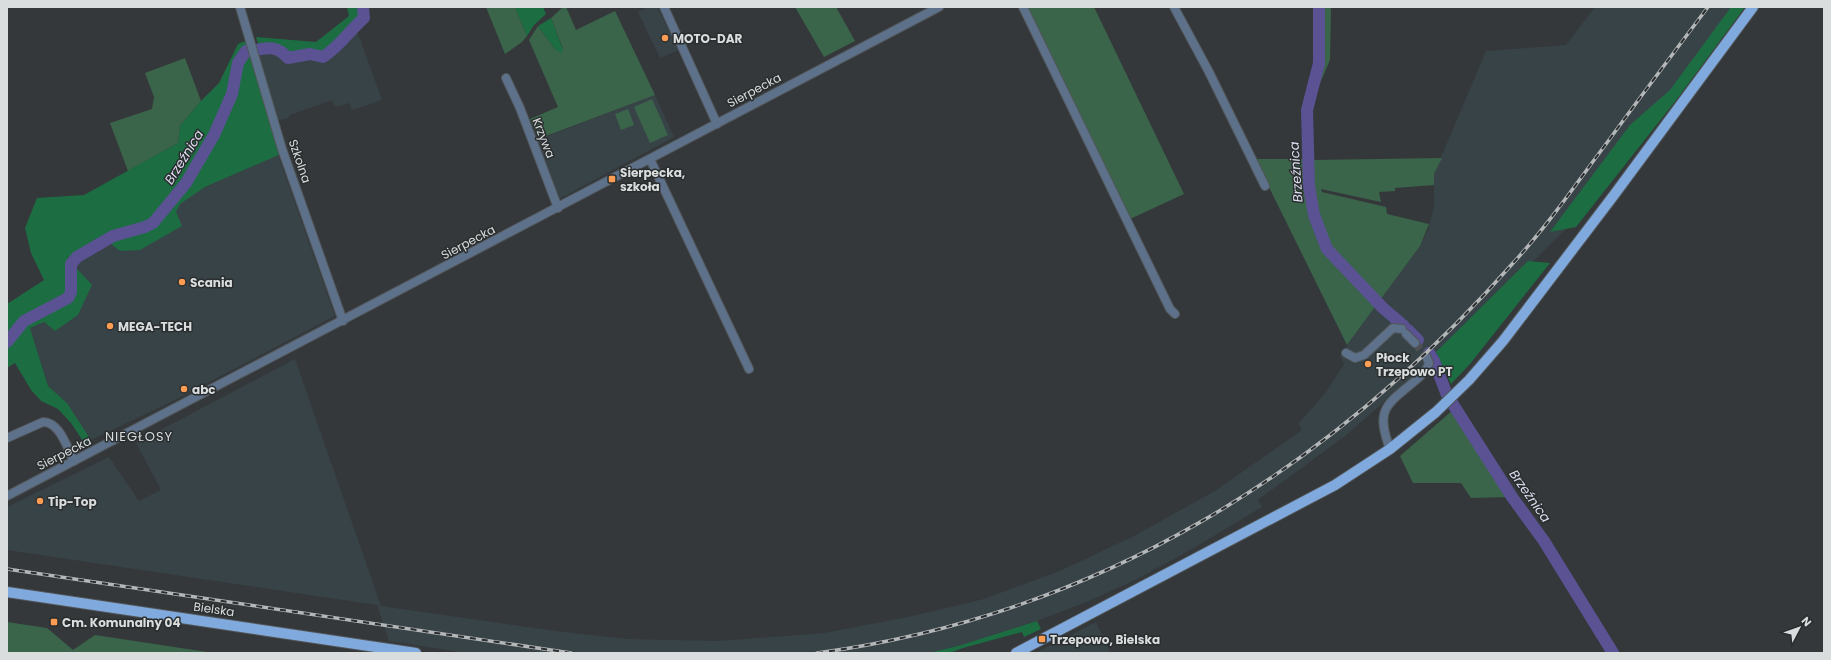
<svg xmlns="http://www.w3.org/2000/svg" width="1831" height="660" viewBox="0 0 1831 660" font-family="Poppins,sans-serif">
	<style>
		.built { fill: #384348 }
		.green { fill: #3a654a }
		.forest { fill: #1d6d43 }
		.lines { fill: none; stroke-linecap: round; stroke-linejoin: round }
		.river { stroke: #5a5293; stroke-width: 12 }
		.minor-tunnel { stroke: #4d5153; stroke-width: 8; stroke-dasharray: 8 4; stroke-linecap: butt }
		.minor-casing { stroke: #525658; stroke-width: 10 }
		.major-casing { stroke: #525658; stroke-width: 12 }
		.minor { stroke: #5d718b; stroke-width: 8 }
		.major { stroke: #80aadd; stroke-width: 10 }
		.rail-casing { stroke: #b4b7b8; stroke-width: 3.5 }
		.rail { stroke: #2a2e2f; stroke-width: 2; stroke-dasharray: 6; stroke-linecap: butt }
		.poi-dot { fill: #fc9d53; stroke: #2a2e2f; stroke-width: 1.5 }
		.labels { text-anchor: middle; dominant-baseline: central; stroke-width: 3; stroke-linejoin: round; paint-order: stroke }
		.poi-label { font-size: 12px; font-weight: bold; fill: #daddde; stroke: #2a2e2f; text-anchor: start }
		.street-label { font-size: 12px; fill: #daddde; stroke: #2a2e2f }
		.water-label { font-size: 13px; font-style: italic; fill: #dfdef2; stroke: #2a2e2f }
		.neighbourhood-label { font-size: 13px; letter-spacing: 1px; fill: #daddde; stroke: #2a2e2f }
	</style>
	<rect width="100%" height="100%" fill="#34383a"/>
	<!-- built -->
	<g class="built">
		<polygon points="648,7 657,7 679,50 660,58 638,12"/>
		<polygon points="1595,7 1741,7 1597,199 1451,341 1390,397 1345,436 1258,500 1262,507 1192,549 1139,578 1089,601 1037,621 961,645 929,653 467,653 389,641 377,605 7,550 7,507 109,457 139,501 161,490 136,443 295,359 381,606 555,631 627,639 718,641 824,633 908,617 984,599 1062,570 1136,535 1215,491 1302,430 1298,424 1326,392 1344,364 1340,355 1420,246 1428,230 1434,207 1434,174 1486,51 1566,45"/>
		<polygon points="356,28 382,100 352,110 349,103 335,107 332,100 290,115 288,118 277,121 259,53 265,50 273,53 277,52 282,54 286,59 312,57 323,59 336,51"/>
		<polygon points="655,95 674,137 559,199 537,140"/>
		<polygon points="278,155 335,316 173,401 91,440 67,403 48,386 30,328 44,322 55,331 78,315 85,300 67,258 92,247 102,236 176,212 179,204 205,187"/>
		<polygon points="1096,622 1111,653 1035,653 1047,647"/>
	</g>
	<!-- green -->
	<g class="green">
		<polygon points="486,7 515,7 527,36 522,42 505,54"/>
		<polygon points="563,7 566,7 576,30 615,11 655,95 538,139 530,119 558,107 529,40 538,26 555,49 563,49 551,18"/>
		<polygon points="795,7 836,7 855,41 824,57"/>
		<polygon points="1028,7 1094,7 1184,194 1130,219"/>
		<polygon points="1316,7 1331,7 1330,60 1318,88 1313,111 1312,160 1442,158 1434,174 1434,185 1395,188 1395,191 1379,192 1381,202 1321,189 1322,192 1386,207 1387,214 1429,224 1420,246 1347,345 1255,159 1304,159 1304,116 1315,62"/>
		<polygon points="185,58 201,101 180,126 178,143 128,171 110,123 152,109 154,97 145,73"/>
		<polygon points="652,99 668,135 650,143 634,107"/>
		<polygon points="628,109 634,125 621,130 615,114"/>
		<polygon points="1453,410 1509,497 1471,498 1461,483 1413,483 1400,456"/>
		<polygon points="7,622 47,628 73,650 95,635 214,653 7,653"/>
	</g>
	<!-- forest -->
	<g class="forest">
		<path d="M347 7H361L363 15C362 18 344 37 341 38L339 44 323 55 305 52 295 56 288 55 284 49 270 43 257 48 256 46 258 43 256 37 316 42 349 16Z"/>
		<polygon points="515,7 543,7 546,14 534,25 527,36"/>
		<polygon points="1731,7 1745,7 1677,99 1576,227 1550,232 1630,125 1670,90"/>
		<polygon points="551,18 563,50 561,53 555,49 538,26"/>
		<polygon points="248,40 250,50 250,58 281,154 205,187 180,204 176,212 182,226 140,250 120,251 102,236 92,247 67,258 92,285 78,315 55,331 44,322 30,328 48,386 67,403 91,440 85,444 71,423 58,409 41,401 31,390 15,363 7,368 7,304 44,280 31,253 25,228 37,198 84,195 178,143 180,126 201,101 219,83 238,44"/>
		<polygon points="1528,261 1550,263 1470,364 1451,384 1436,352"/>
		<polygon points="1037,621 1041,629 1024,637 1022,632 963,648 949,653 929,653 961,645"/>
	</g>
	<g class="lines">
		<!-- river -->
		<g class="river">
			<polyline points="1319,7 1319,63 1307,110 1309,186 1314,215 1327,249 1383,308 1404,326"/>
			<polyline points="1408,330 1418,340"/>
			<path d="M7 342 24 321 68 298 71 292V264L77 257 113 236 145 227 153 223 186 183 214 135 232 94 238 63 246 51C265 50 274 42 288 58L310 54 323 57C340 46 349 31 364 18L363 7"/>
			<polyline points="1429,353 1434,361 1447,395 1512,497 1544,541 1613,653"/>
		</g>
		<!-- minor-tunnel -->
		<polyline class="minor-tunnel" points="1415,343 1426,356"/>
		<!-- minor casing -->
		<g class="minor-casing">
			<g id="minor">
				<polyline points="240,7 282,149 343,321"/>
				<polyline points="664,7 717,124"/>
				<polyline points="1023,7 1170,309 1175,314"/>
				<polyline points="1174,7 1209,72 1265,186"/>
				<polyline points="506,78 520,108 558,208"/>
				<polyline points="650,159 749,369"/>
				<polyline points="1406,334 1415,343"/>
				<polyline points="1346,353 1355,358 1364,355 1393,328 1402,329"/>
				<path d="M7 438 43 422C60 422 67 448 74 461"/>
				<path d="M1390 449C1375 409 1386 405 1416 380 1422 374 1427 371 1429 363L1426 356"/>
				<polyline points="7,496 939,7"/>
			</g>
		</g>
		<!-- major casing -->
		<g class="major-casing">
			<g id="major">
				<polyline points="7,592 416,653"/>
				<polyline points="1016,653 1335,485 1390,449 1436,412 1469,380 1503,341 1614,195 1753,7"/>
			</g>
		</g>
		<!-- minor -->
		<use href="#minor" class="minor"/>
		<!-- major -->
		<use href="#major" class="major"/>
		<!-- rail casing -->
		<g class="rail-casing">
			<g id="rail">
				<polyline points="7,569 571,653"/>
				<path d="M817 653C1097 615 1329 471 1514 262 1549 224 1578 181 1609 140 1641 96 1675 51 1708 7"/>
			</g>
		</g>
		<!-- rail -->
		<use href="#rail" class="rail"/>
	</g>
	<!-- markers -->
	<g class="poi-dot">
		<circle cx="665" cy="38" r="4"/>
		<rect x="608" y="175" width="8" height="8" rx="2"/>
		<circle cx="182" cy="282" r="4"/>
		<circle cx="110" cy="326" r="4"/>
		<circle cx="1368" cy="364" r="4"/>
		<circle cx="184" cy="389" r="4"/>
		<circle cx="40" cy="501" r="4"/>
		<rect x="50" y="618" width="8" height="8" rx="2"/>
		<rect x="1038" y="635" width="8" height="8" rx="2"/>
	</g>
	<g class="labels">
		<!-- poi labels -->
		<g class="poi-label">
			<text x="673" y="38">MOTO-DAR</text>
			<text x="620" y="172">Sierpecka,<tspan x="620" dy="14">szkoła</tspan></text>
			<text x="190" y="282">Scania</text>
			<text x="118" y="326">MEGA-TECH</text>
			<text x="1376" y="357">Płock<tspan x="1376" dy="14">Trzepowo PT</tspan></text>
			<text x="192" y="389">abc</text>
			<text x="48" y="501">Tip-Top</text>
			<text x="62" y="622">Cm. Komunalny 04</text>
			<text x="1050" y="639">Trzepowo, Bielska</text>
		</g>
		<!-- street labels -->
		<g class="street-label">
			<text transform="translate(754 90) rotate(-28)">Sierpecka</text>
			<text transform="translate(544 138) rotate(69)">Krzywa</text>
			<text transform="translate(300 161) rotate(71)">Szkolna</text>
			<text transform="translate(468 242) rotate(-28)">Sierpecka</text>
			<text transform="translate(64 453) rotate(-27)">Sierpecka</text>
			<text transform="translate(214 609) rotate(8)">Bielska</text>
		</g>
		<!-- water labels -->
		<g class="water-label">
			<text transform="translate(184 157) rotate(-58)">Brzeźnica</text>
			<text transform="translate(1296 172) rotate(-94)">Brzeźnica</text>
			<text transform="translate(1530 496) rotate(55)">Brzeźnica</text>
		</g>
		<!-- neighbourhood labels -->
		<g class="neighbourhood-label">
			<text x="139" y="436">NIEGŁOSY</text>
		</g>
	</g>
	<!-- border -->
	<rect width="1831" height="660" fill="none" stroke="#daddde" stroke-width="16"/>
	<!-- north arrow -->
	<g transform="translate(1799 628) rotate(49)" stroke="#2a2e2f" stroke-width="3" paint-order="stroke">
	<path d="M0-3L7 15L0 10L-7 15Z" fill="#daddde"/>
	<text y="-6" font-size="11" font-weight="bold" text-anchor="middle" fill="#daddde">N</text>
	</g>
</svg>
